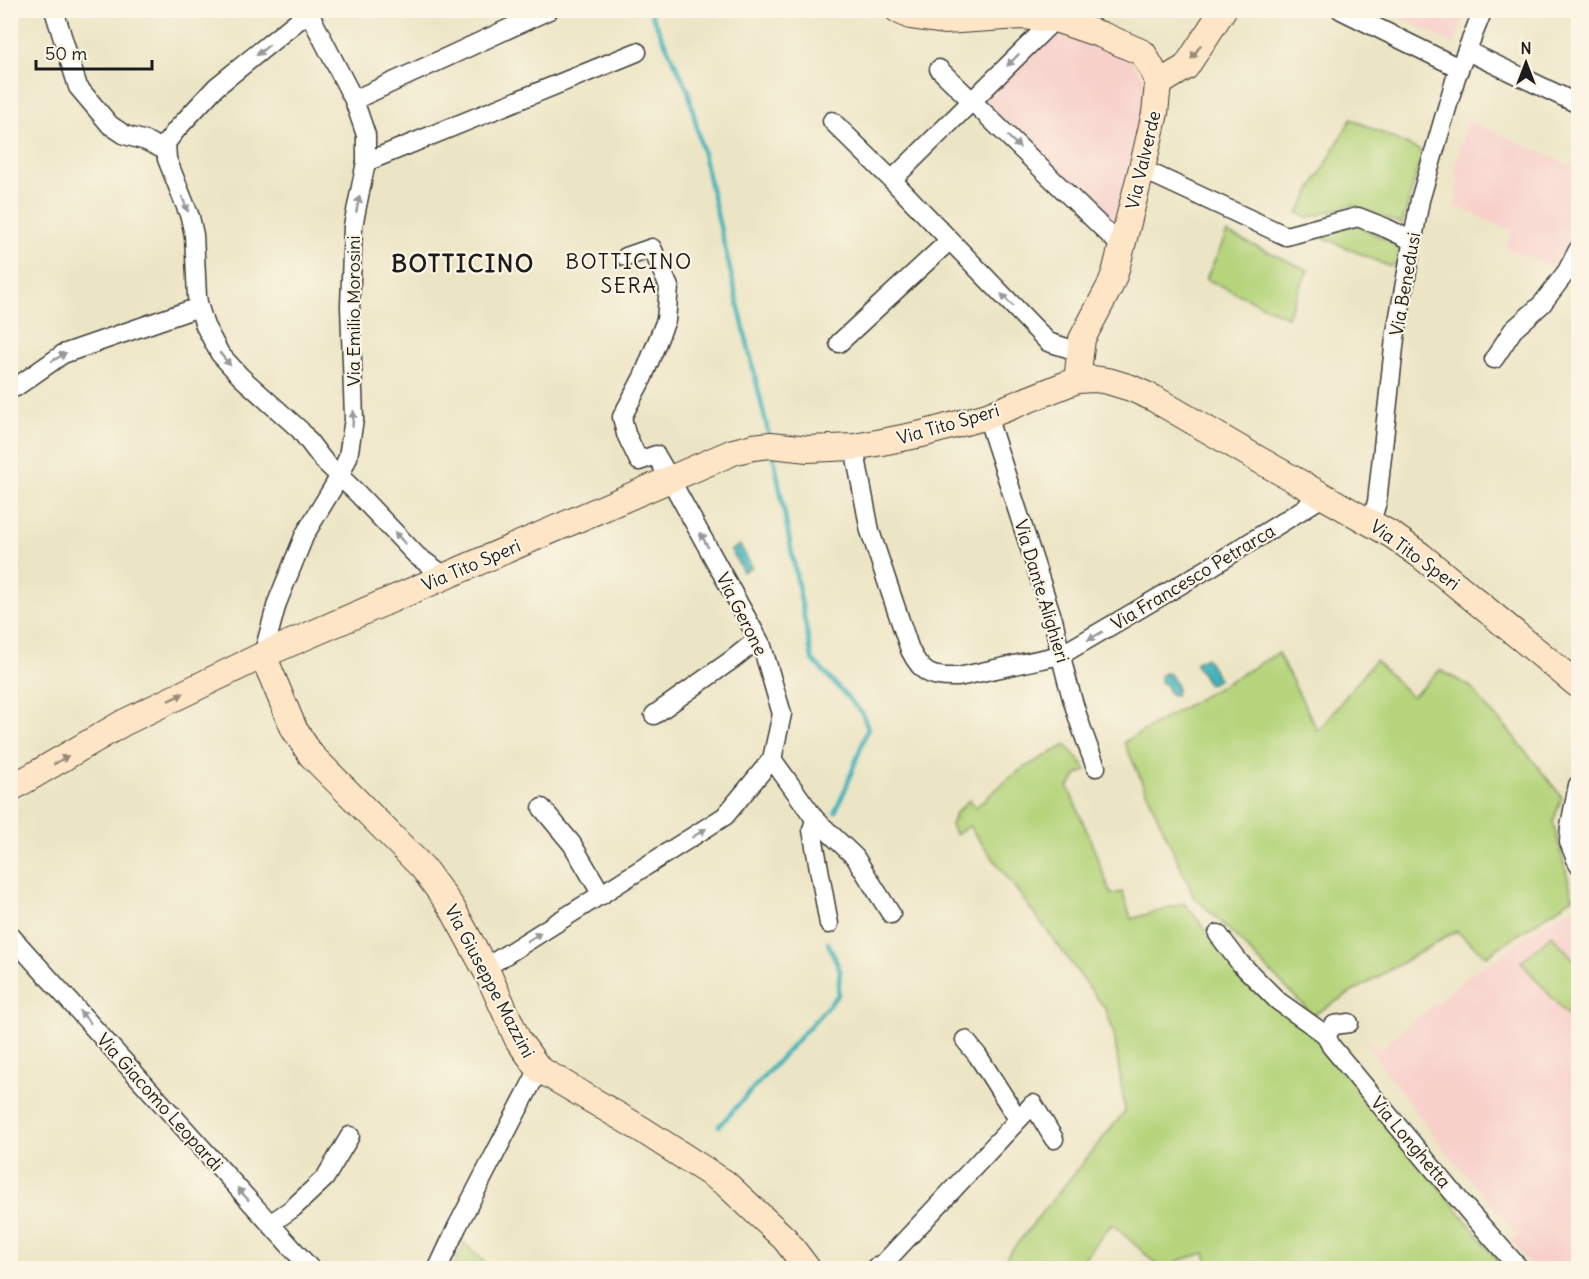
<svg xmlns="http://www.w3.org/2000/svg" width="1589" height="1279" viewBox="0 0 1589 1279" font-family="Delius,sans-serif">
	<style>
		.built { fill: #f7d0ca }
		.green { fill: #b5d47b; stroke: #68784c; stroke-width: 1.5 }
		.water { fill: #43b3ba; stroke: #30686b; stroke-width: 1.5 }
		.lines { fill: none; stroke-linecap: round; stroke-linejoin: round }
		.stream { stroke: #43b3ba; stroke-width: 4.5 }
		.street-casing { stroke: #3b3a35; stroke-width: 21 }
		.secondary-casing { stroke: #3b3a35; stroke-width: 28 }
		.street { stroke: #fff; stroke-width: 18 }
		.secondary { stroke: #fde5c5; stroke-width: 26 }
		.oneway { fill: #999 }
		.oneway2 { fill: #988b79 }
		.labels { text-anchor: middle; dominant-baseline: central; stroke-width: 4.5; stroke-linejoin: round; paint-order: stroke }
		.street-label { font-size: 18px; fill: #1c1c1c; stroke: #fcf5e5 }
		.quarter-label { font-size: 21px; letter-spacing: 1.5px; fill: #1c1c1c; stroke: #fcf5e5 }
		.district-label { font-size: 24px; font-weight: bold; letter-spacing: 1.5px; fill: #1c1c1c; stroke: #fcf5e5 }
	</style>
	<rect width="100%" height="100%" fill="#fcf5e5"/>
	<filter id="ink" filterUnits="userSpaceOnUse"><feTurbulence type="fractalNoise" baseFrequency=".0167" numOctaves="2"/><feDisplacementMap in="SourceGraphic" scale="12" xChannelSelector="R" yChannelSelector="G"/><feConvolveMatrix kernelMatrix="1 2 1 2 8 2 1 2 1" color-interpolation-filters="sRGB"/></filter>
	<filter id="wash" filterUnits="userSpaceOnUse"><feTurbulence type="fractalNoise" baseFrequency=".008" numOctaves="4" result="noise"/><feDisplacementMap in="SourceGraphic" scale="24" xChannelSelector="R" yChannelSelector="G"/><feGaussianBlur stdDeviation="1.35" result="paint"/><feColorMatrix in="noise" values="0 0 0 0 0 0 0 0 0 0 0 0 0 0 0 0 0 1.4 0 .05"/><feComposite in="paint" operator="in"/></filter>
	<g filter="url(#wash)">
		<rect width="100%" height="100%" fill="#ece5c5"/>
		<!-- built -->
		<g class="built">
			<polygon points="1387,11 1467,11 1454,44"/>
			<polygon points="1056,28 1130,60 1144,78 1145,94 1131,164 1112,227 982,102"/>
			<polygon points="1467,120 1572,166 1577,156 1578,157 1578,182 1575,182 1572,205 1578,206 1578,229 1562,270 1506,249 1512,231 1455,206 1459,186 1455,165"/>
			<polygon points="1578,906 1578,1268 1534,1268 1511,1241 1517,1235 1441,1145 1364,1042 1381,1048 1477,969 1499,958 1527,934 1555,917"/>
		</g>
		<!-- green -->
		<g class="green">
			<polygon points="1351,119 1423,152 1402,224 1351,205 1308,218 1298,213"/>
			<polygon points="1353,224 1404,248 1399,264 1388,266 1324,238"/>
			<polygon points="1227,233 1308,270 1287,317 1206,279"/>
			<polygon points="1278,653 1318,731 1375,660 1412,697 1440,670 1471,687 1487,708 1507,728 1562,797 1553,822 1573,898 1486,956 1456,931 1313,1015 1218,919 1194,897 1124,742"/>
			<polygon points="1066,745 1083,765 1086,771 1078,774 1068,787 1089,836 1111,894 1123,892 1131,919 1184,903 1216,942 1321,1038 1504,1268 1210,1268 1205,1253 1177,1261 1178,1268 1161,1268 1112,1224 1076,1268 1007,1268 1007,1256 1125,1111 1114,1034 1106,1010 969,826 956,835 951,825 956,813 969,800 976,807 1007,780 1025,767"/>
			<polygon points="1552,935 1578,964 1578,1005 1567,1015 1521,962"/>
			<polygon points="464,1243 491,1268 452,1268"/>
		</g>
		<!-- water -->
		<g class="water">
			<polygon points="740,545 752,567 743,572 731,550"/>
			<polygon points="1206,657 1219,679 1209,685 1195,663"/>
			<path d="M1164 673 1170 674C1174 681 1181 688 1175 695L1170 694 1166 686 1160 681V676Z"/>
		</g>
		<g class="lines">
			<!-- stream -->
			<g class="stream">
				<polyline points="649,10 688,90 769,436"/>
				<polyline points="773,453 812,659 862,713 868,728 845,790 835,812"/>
				<polyline points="719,1126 838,995 840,970 828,943"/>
			</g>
		</g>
	</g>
	<g filter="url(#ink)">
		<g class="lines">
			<!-- street casing -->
			<g class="street-casing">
				<g id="street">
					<polyline points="54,10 78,87 110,125 125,135 146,141 165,150"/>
					<polyline points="311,10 216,87 177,129 166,143 167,159 190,217 194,235 197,297 199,307 205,326 220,354 241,377 300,430 323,460 358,494 417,556 445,576"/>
					<polyline points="1341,10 1459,68"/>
					<polyline points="1467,51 1578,104"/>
					<polyline points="939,69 1122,247"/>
					<polyline points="354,100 549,10"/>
					<polyline points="832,121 892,180 1048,342 1080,352"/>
					<polyline points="366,162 637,52"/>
					<polyline points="1142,169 1286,236 1358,217 1386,228 1413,241"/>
					<polyline points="892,180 1055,19"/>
					<polyline points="839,343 949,241"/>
					<polyline points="1494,359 1513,330 1542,304 1567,271 1578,250"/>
					<polyline points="10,389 16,387 63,354 199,307"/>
					<path d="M987 416 1054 623C1063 670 1078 723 1096 767"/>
					<path d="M854 447 870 531 910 650C922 674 931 678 958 677L1061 655 1209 568 1324 496"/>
					<polyline points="1371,522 1377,502 1395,338 1420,200 1456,77 1483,10"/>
					<polyline points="263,655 277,603 305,534 340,476 348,457 354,419 350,306 353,226 366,162 366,135 354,100 309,13"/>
					<polyline points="654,715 733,659 758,639"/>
					<polyline points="772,759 815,819 855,857 891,914"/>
					<polyline points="1578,785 1570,826 1569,842 1578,864"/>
					<polyline points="542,808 572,844 602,895"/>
					<polyline points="815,819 812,830 829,924"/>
					<polyline points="1218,934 1240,963 1278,1001 1326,1035"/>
					<polyline points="10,935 310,1268"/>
					<polyline points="485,968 725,816 772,759 782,714 762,646 670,479 656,455 639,461 626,434 622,417 643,377 666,320 669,287 652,248 626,257"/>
					<polyline points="1349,1023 1334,1025 1326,1035 1331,1046 1471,1214 1519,1268"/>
					<polyline points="965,1040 978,1056 1018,1119"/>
					<polyline points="270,1224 293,1208 325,1178 350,1136"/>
					<polyline points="438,1268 457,1227 539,1069"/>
					<polyline points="875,1268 884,1263 1033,1104 1054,1139"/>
				</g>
			</g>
			<!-- secondary casing -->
			<g class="secondary-casing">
				<g id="secondary">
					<polyline points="898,10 910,16 944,21 1021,16 1055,19 1102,35 1143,53 1156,76 1158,84 1155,113 1146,152 1115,273 1110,286 1082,339 1077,380"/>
					<polyline points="1158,84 1186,67 1223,10"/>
					<polyline points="263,655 294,729 311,755 423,868 452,908 488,974 518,1040 539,1069 641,1129 725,1183 785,1239 807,1268"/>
					<polyline points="10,789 123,723 263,655 733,452 753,447 771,445 808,449 854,447 882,442 922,434 987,416 1077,380 1094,379 1108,381 1131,388 1153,398 1256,458 1392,535 1420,555 1578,685"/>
				</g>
			</g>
			<!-- street -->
			<use href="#street" class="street"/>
			<!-- secondary -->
			<use href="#secondary" class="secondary"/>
		</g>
		<!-- one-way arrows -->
		<defs><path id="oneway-solid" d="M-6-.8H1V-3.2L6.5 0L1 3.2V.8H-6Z" transform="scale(1.5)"/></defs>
		<g class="oneway">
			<use href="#oneway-solid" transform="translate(263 50) rotate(141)"/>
			<use href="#oneway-solid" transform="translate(1013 60) rotate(135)"/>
			<use href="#oneway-solid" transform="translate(1014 142) rotate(44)"/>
			<use href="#oneway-solid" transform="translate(185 204) rotate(69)"/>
			<use href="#oneway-solid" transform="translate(358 204) rotate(-78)"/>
			<use href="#oneway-solid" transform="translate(1007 300) rotate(-134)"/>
			<use href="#oneway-solid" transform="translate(59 357) rotate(-31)"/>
			<use href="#oneway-solid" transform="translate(225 359) rotate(50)"/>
			<use href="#oneway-solid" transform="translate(353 419) rotate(-86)"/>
			<use href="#oneway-solid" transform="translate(400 538) rotate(-133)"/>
			<use href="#oneway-solid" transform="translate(704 540) rotate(-119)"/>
			<use href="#oneway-solid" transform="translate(1095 636) rotate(150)"/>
			<use href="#oneway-solid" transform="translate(699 833) rotate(-32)"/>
			<use href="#oneway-solid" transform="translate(534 937) rotate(-32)"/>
			<use href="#oneway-solid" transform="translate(85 1017) rotate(-132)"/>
			<use href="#oneway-solid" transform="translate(243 1194) rotate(-132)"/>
		</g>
		<g class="oneway2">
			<use href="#oneway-solid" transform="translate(1196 52) rotate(124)"/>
			<use href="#oneway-solid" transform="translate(176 697) rotate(-26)"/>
			<use href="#oneway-solid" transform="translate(61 760) rotate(-31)"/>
		</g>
	</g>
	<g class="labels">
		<!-- street labels -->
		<g class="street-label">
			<text transform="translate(1143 160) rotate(-77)">Via Valverde</text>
			<text transform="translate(1405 284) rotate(-80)">Via Benedusi</text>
			<text transform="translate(353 311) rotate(-90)">Via Emilio Morosini</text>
			<text transform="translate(948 424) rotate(-16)">Via Tito Speri</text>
			<text transform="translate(1415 555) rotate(36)">Via Tito Speri</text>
			<text transform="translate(471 565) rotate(-23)">Via Tito Speri</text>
			<text transform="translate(1193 577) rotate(-31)">Via Francesco Petrarca</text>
			<text transform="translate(1042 591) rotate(73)">Via Dante Alighieri</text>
			<text transform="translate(742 614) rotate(63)">Via Gerone</text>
			<text transform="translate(490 981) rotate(62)">Via Giuseppe Mazzini</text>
			<text transform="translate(160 1102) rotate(48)">Via Giacomo Leopardi</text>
			<text transform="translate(1411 1142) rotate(50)">Via Longhetta</text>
		</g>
		<!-- quarter labels -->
		<g class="quarter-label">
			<text x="629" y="261">BOTTICINO<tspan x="629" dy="24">SERA</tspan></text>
		</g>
		<!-- district labels -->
		<g class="district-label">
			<text x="463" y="263">BOTTICINO</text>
		</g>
	</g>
	<!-- margin -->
	<rect width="1589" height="1279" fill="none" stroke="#fcf5e5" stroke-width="36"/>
	<!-- north arrow -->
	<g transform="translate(1526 63)" stroke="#fcf5e5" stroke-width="4.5" paint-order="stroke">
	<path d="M0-4.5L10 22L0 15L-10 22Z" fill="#1c1c1c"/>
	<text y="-9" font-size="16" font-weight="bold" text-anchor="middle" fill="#1c1c1c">N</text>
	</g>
	<!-- scale -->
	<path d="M36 60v9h116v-9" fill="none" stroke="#1c1c1c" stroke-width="3"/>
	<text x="45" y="60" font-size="18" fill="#1c1c1c" stroke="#fcf5e5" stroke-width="4.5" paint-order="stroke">50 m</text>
</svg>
